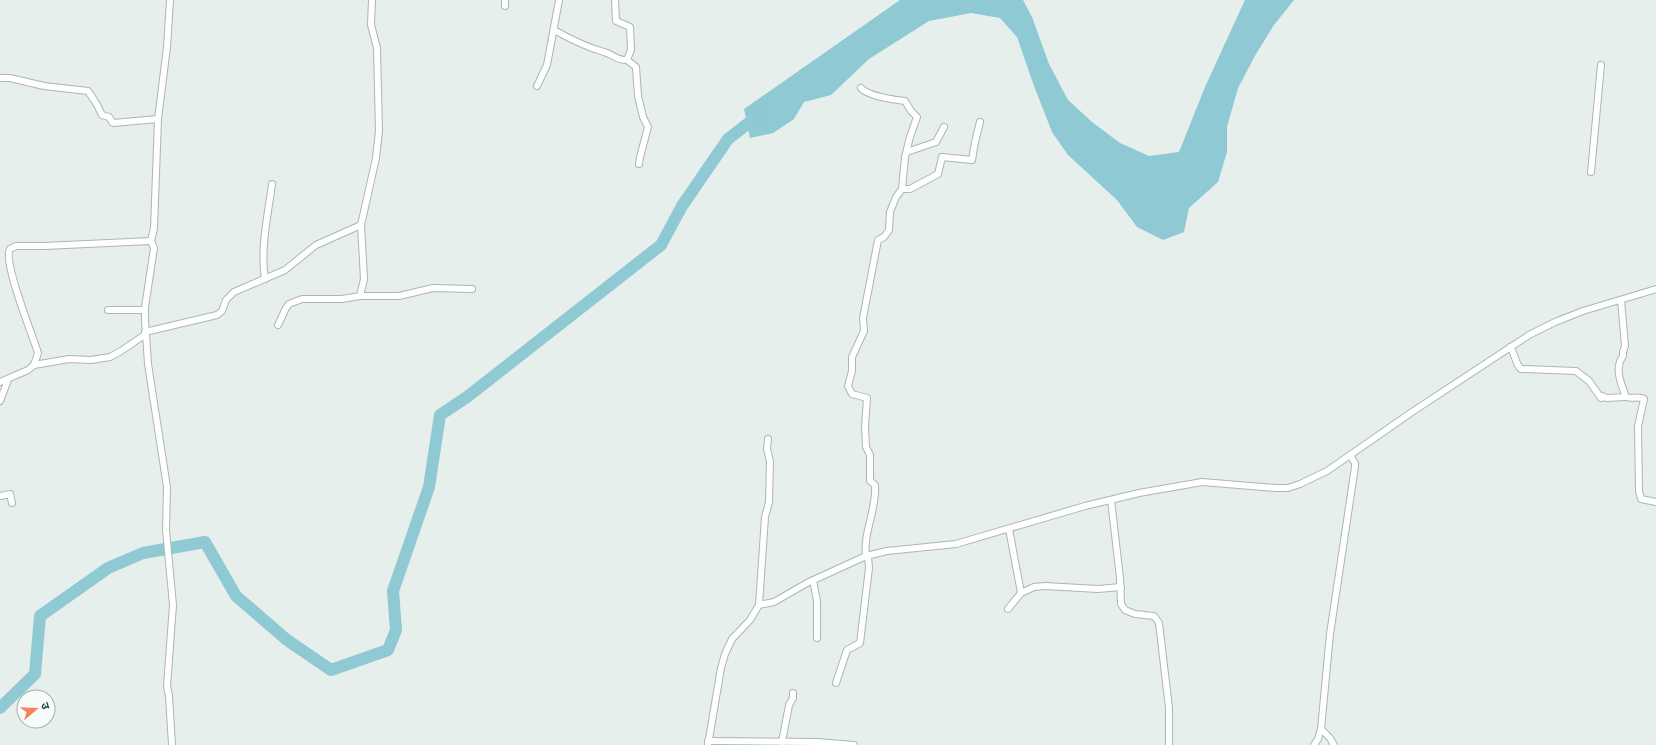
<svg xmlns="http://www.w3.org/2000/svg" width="1656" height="745" viewBox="0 0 1656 745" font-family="Rubik,'Noto Sans Devanagari',sans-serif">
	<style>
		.water { fill: #8ec9d4 }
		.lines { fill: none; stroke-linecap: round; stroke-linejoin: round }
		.river { stroke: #8ec9d4; stroke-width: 12 }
		.minor-casing { stroke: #a8b8b2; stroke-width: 8 }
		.minor { stroke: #fff; stroke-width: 6 }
	</style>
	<rect width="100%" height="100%" fill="#e6efeb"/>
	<!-- water -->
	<polygon class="water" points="900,0 1023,0 1032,17 1049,64 1068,100 1092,122 1120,143 1149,156 1179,152 1205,87 1245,0 1294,0 1274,25 1256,54 1238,88 1227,127 1227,152 1218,182 1189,208 1184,232 1163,240 1137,227 1117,200 1068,155 1052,132 1034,86 1017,37 1000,18 971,13 929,21 869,59 831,95 804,102 794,119 773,133 750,138 744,109"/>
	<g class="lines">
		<!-- river -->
		<polyline class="river" points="0,708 35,674 40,616 108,568 143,553 205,542 236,596 287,640 331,670 388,650 396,630 393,591 429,487 440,415 467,397 661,245 682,206 728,139 759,115"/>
		<!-- minor casing -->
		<g class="minor-casing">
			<g id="minor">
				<polyline points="170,0 167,47 158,119 154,228 151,241 154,248 145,307 145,320 148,364 167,487 166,530 173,605 167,686 169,696 172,745"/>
				<polyline points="615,0 616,21 630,27 631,50 627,60"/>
				<polyline points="505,6 505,0"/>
				<path d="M554 30C570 39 586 47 604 52 612 54 618 61 627 60L636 67 638 96 643 117 648 127 640 157 639 164"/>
				<polyline points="0,78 10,78 44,86 88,91 96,103 102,115 109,117 113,123 158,119"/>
				<polyline points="537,86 547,65 559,0"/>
				<path d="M861 88C867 96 895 100 905 101L911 111 917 117 910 137 905 157 902 189 896 197 890 212 889 230 884 237 878 240 863 318 864 331 852 357V371L848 386 852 394 867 398 865 426 866 447 870 455V481L875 485C877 509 863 532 866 556"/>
				<polyline points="907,152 936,142 944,127"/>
				<polyline points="1591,172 1601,65"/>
				<polyline points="902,189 910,189 938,174 942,157 972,160 975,142 980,122"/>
				<path d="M265 279C260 248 268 215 272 184"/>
				<polyline points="360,296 364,279 361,225"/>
				<path d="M1621 300 1625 346 1623 352V356C1614 368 1621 384 1626 397 1632 399 1639 396 1644 399L1638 426 1639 491 1641 499 1656 502"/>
				<polyline points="108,310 145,310"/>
				<polyline points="278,325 286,308 289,304 302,299 342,299 360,296 399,296 433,288 472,289"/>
				<polyline points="145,332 217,315 222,311 226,300 234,292 285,270 316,245 361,225 376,158 379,131 377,48 371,25 372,0"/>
				<path d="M1510 347C1515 353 1515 364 1521 369L1576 371 1589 381 1601 398 1602 396 1606 398 1626 397"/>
				<polyline points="34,365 69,359 91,360 110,357 121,351 146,334"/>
				<path d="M0 382 28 370 34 365 38 353C33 336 2 261 10 249L16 246H44L151 241"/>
				<polyline points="0,401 8,380"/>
				<polyline points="0,496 10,494 12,503"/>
				<polyline points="1111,500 1120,578 1121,604 1125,610 1135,614 1154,616 1159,623 1169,708 1169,745"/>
				<polyline points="1009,529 1021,593"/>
				<polyline points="813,580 817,601 817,638"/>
				<polyline points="759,605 765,517 769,502 770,461 767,449 768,439"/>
				<polyline points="1008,609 1021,593 1034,587 1045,586 1098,589 1121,587"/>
				<polyline points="836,683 847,650 860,643 869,568 868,556"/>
				<polyline points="1321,729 1330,738 1334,745"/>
				<polyline points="708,741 817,742 854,745"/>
				<polyline points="782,742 789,705 793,698 793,693"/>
				<polyline points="708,745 721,668 725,654 732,639 750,620 759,605 774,602 807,583 866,556 887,551 956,544 1085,506 1139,493 1202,482 1276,488 1288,488 1300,484 1327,471 1412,412 1529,335 1555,322 1583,311 1656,289"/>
				<polyline points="1314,745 1318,739 1321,729 1330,634 1355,467 1355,463 1350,455"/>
			</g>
		</g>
		<!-- minor -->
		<use href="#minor" class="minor"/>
	</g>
	<!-- north arrow -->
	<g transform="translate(36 709) rotate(71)"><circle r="19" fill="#f7fbf9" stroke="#a3b1ad"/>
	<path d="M0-3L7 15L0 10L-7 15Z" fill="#f4845f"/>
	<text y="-6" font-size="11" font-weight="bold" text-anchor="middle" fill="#24423a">उ</text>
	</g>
</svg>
